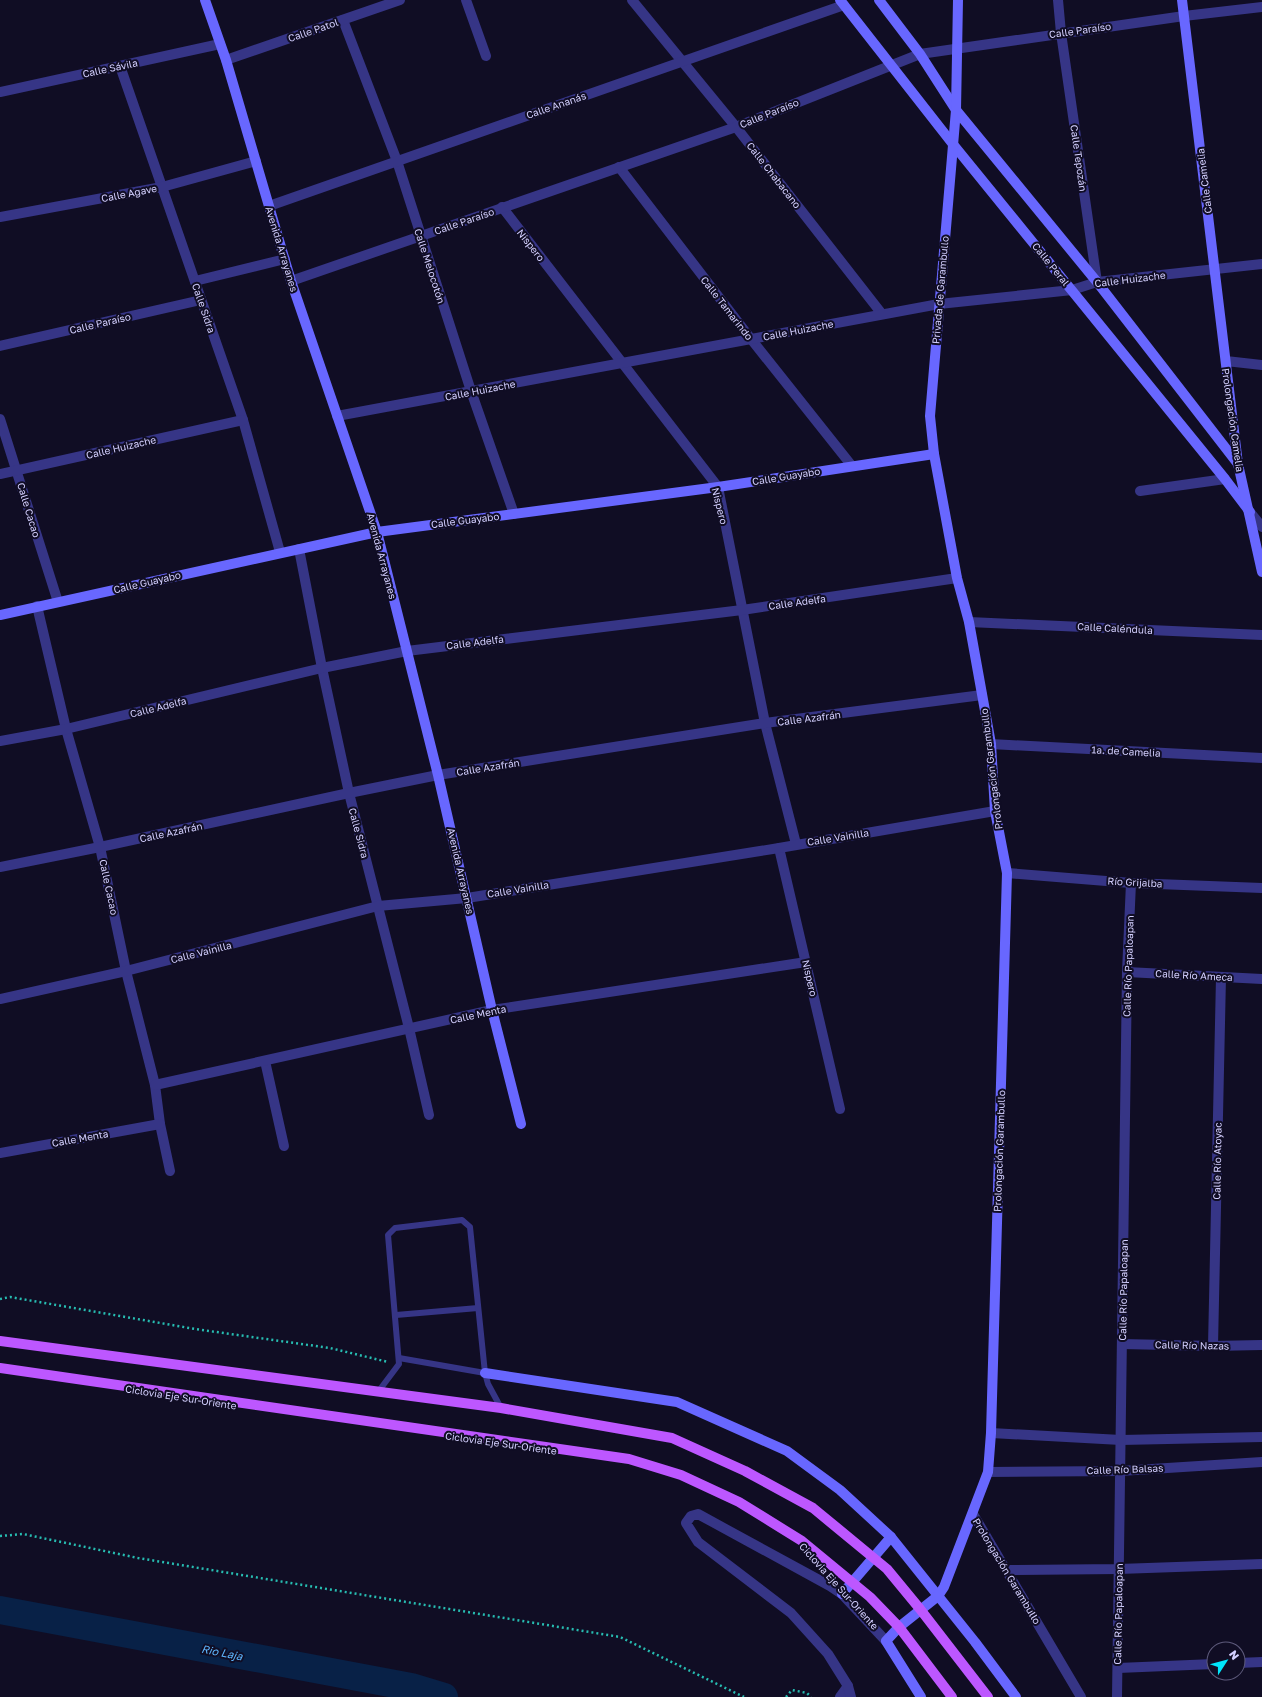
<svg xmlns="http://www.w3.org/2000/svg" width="1262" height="1697" viewBox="0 0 1262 1697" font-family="'Golos Text',sans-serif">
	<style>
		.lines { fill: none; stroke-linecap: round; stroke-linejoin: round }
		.river { stroke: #082147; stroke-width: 28 }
		.path { stroke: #27bcb1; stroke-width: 2.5; stroke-dasharray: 2 3; stroke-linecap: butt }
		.lane { stroke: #363586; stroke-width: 6 }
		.street { stroke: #363586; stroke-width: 10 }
		.secondary { stroke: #6867ff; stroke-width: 10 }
		.primary { stroke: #bd57ff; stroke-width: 10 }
		.labels { text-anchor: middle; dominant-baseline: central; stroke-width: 4; stroke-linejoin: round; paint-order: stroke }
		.street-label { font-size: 10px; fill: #d4d0ff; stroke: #100d24 }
		.water-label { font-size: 11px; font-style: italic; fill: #5eb7ff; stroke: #100d24 }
	</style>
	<rect width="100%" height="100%" fill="#100d24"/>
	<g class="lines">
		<!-- river -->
		<polyline class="river" points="0,1610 411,1687 444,1697"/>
		<!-- path -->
		<g class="path">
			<polyline points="0,1299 10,1297 195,1329 330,1348 388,1362"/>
			<polyline points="0,1536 23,1534 138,1558 620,1637 744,1697"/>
			<polyline points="786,1697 792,1690 807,1693 811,1697"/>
		</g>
		<!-- lane -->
		<g class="lane">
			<polyline points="396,1315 478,1308"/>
			<polyline points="399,1358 485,1373"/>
			<polyline points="378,1392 399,1364 388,1235 395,1228 462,1220 470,1227 485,1373 488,1384 501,1408"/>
		</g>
		<!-- street -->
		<g class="street">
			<polyline points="466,0 486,56"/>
			<polyline points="632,0 736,127 882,314"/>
			<polyline points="1058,0 1061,33 1097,282"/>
			<polyline points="343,20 397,161 471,391 514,514"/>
			<polyline points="226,60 400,0"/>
			<polyline points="120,66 243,420 280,552"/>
			<polyline points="0,92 220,44"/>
			<polyline points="619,167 751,339 852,466"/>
			<polyline points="269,206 844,5"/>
			<polyline points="502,207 718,487 765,723 796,844"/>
			<polyline points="0,217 162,187 256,161"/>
			<polyline points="195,281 285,259"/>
			<polyline points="291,281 736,127 920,54 1184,16 1262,7"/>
			<polyline points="0,346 201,300"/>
			<polyline points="1226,361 1262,365"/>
			<polyline points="337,416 939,304 1072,290 1097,282 1262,264"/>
			<polyline points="0,419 58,602"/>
			<polyline points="0,474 243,420"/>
			<polyline points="1140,491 1225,479"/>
			<polyline points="1250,512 1262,527"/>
			<polyline points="299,549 322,668 349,793 409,1028 429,1115"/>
			<polyline points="37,606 66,729 100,847 126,971 155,1085 160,1124 170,1171"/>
			<polyline points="969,622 1262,635"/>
			<polyline points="0,741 66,729 322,668 407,651 742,610 957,578"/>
			<polyline points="991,744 1262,758"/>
			<polyline points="779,848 840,1109"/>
			<polyline points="0,867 100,847 349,793 438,775 765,723 982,695"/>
			<polyline points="1007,873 1131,883 1262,888"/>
			<polyline points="1127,972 1262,979"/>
			<polyline points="0,999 126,971 378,906 467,898 779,848 995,811"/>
			<polyline points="265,1061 284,1146"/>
			<polyline points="155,1085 492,1010 806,962"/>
			<polyline points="0,1153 160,1124"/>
			<polyline points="1122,1344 1213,1346 1262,1345"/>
			<polyline points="1213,1346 1221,977"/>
			<polyline points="991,1433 1121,1440 1262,1437"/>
			<polyline points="988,1472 1120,1471 1262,1462"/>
			<polyline points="973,1514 1081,1697"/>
			<polyline points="1006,1570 1119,1569 1262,1564"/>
			<polyline points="1238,1663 1262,1662"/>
			<polyline points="1118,1668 1214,1664"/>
			<polyline points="840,1697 848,1686"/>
			<polyline points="851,1697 848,1686 828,1654 791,1613 698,1542 686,1523 691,1516 698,1514 830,1586 842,1594 886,1641"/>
			<polyline points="1117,1697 1127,972 1131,883"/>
		</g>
		<!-- secondary -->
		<g class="secondary">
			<polyline points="205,0 226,60 291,281 377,532 438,775 492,1010 521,1124"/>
			<polyline points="840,0 952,143 1225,479 1250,512"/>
			<polyline points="879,0 920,54 956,110 1097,282 1238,464"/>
			<polyline points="1182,0 1238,464 1262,572"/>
			<polyline points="0,615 377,532 718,487 934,454"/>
			<polyline points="485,1373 677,1402 787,1451 840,1490 891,1537 975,1642 1016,1697"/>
			<polyline points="842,1594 891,1537"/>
			<polyline points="921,1697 886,1641 899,1627 938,1596 944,1587 988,1472 991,1433 1007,873 995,811 991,744 969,622 957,578 934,454 930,416 956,110 958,0"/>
		</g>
		<!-- primary -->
		<g class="primary">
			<polyline points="0,1341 501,1408 672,1438 745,1471 813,1508 887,1569 920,1609 988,1697"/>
			<polyline points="0,1368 629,1459 681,1475 739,1502 802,1541 870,1597 899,1627 952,1697"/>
		</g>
	</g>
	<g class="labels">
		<!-- street labels -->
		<g class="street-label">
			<text transform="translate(313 30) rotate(-19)">Calle Patol</text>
			<text transform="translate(1080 30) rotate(-8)">Calle Paraíso</text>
			<text transform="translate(110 68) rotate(-12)">Calle Sávila</text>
			<text transform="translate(556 105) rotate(-19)">Calle Ananás</text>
			<text transform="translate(769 113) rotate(-22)">Calle Paraíso</text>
			<text transform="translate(1079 158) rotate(82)">Calle Tepozán</text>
			<text transform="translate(774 175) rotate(52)">Calle Chabacano</text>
			<text transform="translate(1204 181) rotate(-97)">Calle Camelia</text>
			<text transform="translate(129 193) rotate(-11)">Calle Agave</text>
			<text transform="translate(464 221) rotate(-19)">Calle Paraíso</text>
			<text transform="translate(531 245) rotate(52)">Nispero</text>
			<text transform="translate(282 249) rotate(73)">Avenida Arrayanes</text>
			<text transform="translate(1051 264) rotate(51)">Calle Peral</text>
			<text transform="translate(430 266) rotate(72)">Calle Melocotón</text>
			<text transform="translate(1130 279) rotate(-7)">Calle Huizache</text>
			<text transform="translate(940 290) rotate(-85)">Privada de Garambullo</text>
			<text transform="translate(204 308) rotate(71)">Calle Sidra</text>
			<text transform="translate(727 308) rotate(52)">Calle Tamarindo</text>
			<text transform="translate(100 323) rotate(-13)">Calle Paraíso</text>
			<text transform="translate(798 330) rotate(-11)">Calle Huizache</text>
			<text transform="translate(480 390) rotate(-11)">Calle Huizache</text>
			<text transform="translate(1233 420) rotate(82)">Prolongación Camelia</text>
			<text transform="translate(121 447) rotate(-13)">Calle Huizache</text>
			<text transform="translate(786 476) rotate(-9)">Calle Guayabo</text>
			<text transform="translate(720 506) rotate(76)">Nispero</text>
			<text transform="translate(29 510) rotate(73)">Calle Cacao</text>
			<text transform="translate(465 520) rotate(-7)">Calle Guayabo</text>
			<text transform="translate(382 556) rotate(75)">Avenida Arrayanes</text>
			<text transform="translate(147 582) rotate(-13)">Calle Guayabo</text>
			<text transform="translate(797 602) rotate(-8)">Calle Adelfa</text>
			<text transform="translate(1115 628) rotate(3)">Calle Caléndula</text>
			<text transform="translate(475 642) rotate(-7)">Calle Adelfa</text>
			<text transform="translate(158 707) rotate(-14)">Calle Adelfa</text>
			<text transform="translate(809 718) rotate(-7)">Calle Azafrán</text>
			<text transform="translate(1126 751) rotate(3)">1a. de Camelia</text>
			<text transform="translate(488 767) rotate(-9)">Calle Azafrán</text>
			<text transform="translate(991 769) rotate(-97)">Prolongación Garambullo</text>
			<text transform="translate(171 832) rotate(-12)">Calle Azafrán</text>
			<text transform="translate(359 833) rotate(75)">Calle Sidra</text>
			<text transform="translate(838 837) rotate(-9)">Calle Vainilla</text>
			<text transform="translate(461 871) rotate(77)">Avenida Arrayanes</text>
			<text transform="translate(1135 882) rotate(3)">Río Grijalba</text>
			<text transform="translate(109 887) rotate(78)">Calle Cacao</text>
			<text transform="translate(518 889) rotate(-9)">Calle Vainilla</text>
			<text transform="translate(201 952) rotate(-14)">Calle Vainilla</text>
			<text transform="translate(1128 966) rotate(-88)">Calle Río Papaloapan</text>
			<text transform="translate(1194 975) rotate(3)">Calle Río Ameca</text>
			<text transform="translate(810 978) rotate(77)">Nispero</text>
			<text transform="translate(478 1014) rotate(-12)">Calle Menta</text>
			<text transform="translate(80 1138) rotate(-10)">Calle Menta</text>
			<text transform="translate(999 1151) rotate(-88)">Prolongación Garambullo</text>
			<text transform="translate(1217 1161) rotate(-89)">Calle Río Atoyac</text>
			<text transform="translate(1123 1290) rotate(-89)">Calle Río Papaloapan</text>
			<text transform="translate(1192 1345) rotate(1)">Calle Río Nazas</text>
			<text transform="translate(181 1397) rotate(9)">Ciclovia Eje Sur-Oriente</text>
			<text transform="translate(501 1443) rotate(8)">Ciclovia Eje Sur-Oriente</text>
			<text transform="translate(1125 1469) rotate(-2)">Calle Río Balsas</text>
			<text transform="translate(1007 1571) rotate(59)">Prolongación Garambullo</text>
			<text transform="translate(839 1586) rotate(48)">Ciclovia Eje Sur-Oriente</text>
			<text transform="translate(1118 1614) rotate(-89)">Calle Río Papaloapan</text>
		</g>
		<!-- water labels -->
		<g class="water-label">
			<text transform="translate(222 1652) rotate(11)">Rio Laja</text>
		</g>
	</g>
	<!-- north arrow -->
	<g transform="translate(1226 1661) rotate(54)"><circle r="19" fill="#100d24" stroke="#5e5b7c"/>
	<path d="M0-3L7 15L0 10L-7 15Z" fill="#00e6fb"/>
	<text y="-6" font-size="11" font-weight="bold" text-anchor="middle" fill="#d4d0ff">N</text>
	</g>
</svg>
